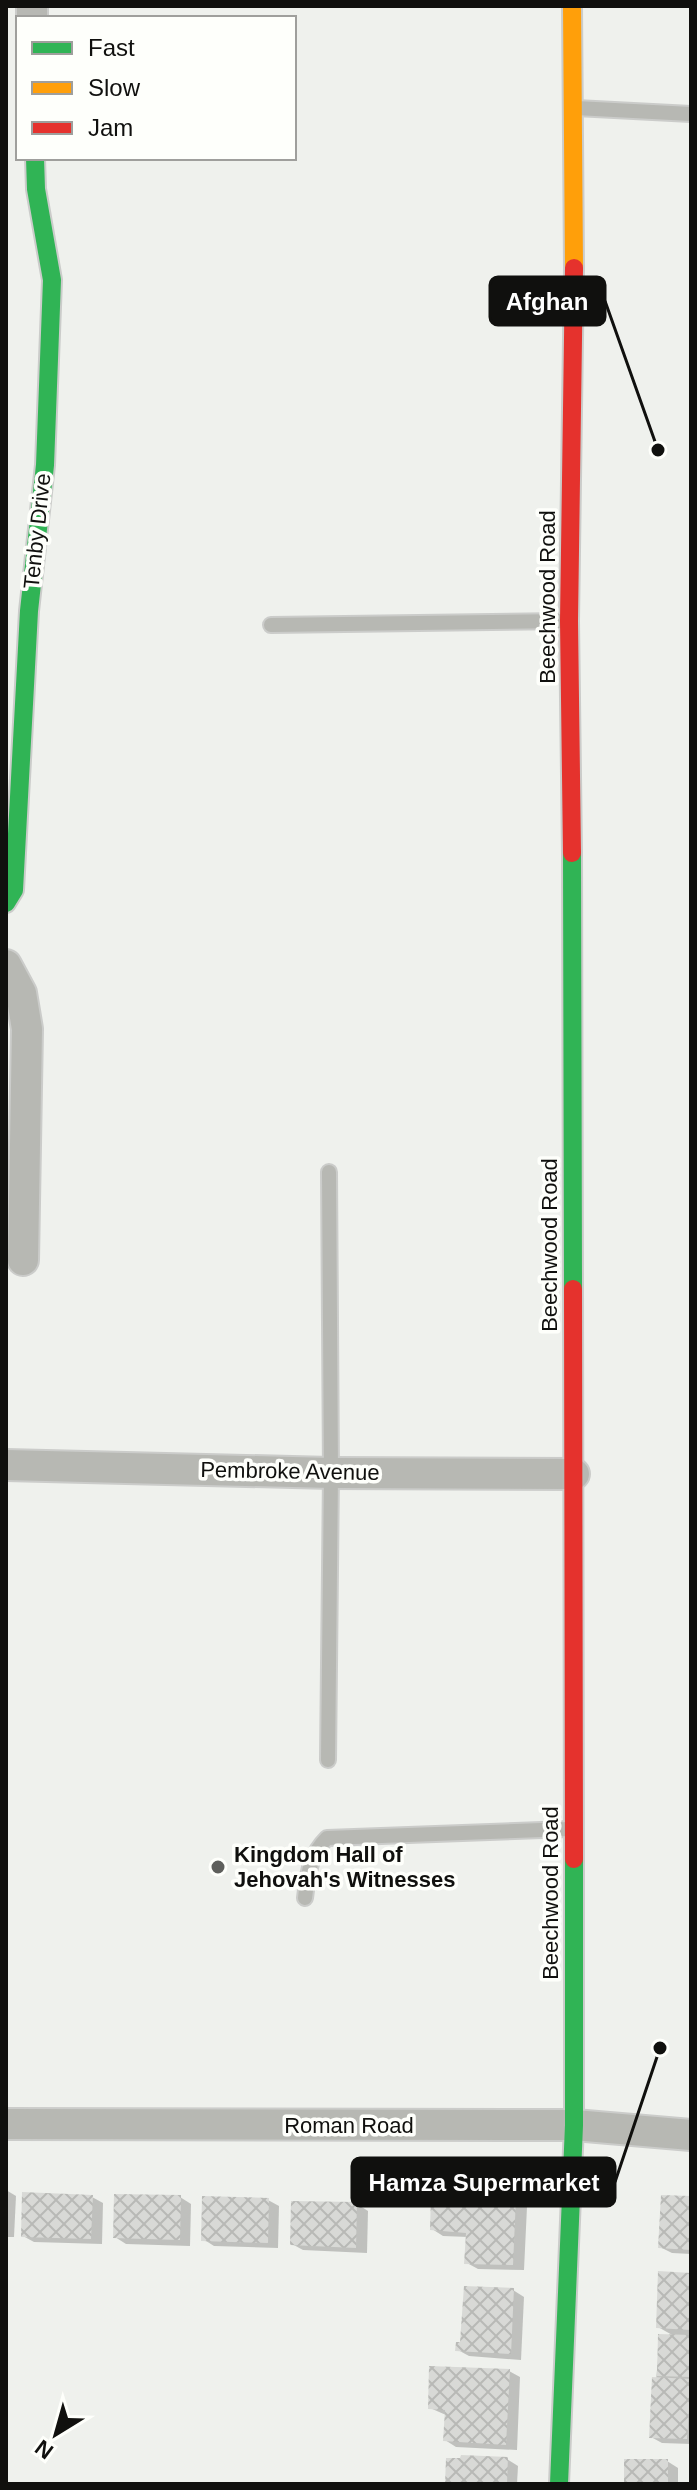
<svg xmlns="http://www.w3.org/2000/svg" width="697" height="2490" viewBox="0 0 697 2490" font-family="Arial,sans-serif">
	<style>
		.shadow { fill: #0003 }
		.building { fill: url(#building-cross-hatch) }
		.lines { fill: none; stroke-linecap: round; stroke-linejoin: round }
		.lane-casing { stroke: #cbccca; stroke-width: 18 }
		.street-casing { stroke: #cbccca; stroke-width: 34 }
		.fast-casing { stroke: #cbccca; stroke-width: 22 }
		.slow-casing { stroke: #cbccca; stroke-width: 22 }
		.jam-casing { stroke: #cbccca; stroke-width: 22 }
		.lane { stroke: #b7b8b3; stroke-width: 14 }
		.street { stroke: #b7b8b3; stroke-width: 30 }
		.fast { stroke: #30b455; stroke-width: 18 }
		.slow { stroke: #ff9f0a; stroke-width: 18 }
		.jam { stroke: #e5322d; stroke-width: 18 }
		.poi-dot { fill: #5e5f5c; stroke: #fefffb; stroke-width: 3 }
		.labels { text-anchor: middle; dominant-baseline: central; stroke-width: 7; stroke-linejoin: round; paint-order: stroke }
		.street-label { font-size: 22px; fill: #10100e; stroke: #fefffb }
		.poi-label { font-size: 22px; font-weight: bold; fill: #10100e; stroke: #fefffb; text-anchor: start }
		.leader { fill: none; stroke: #10100e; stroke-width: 3 }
		.callout-dot { fill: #10100e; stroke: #fefffb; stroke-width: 3 }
		.callout { fill: #10100e; stroke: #10100e; stroke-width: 3 }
		.callout-label { font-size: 24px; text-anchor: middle; font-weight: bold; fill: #fff }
	</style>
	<defs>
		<pattern id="building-cross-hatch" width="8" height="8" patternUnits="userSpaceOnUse" patternTransform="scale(2)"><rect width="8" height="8" fill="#d8d9d6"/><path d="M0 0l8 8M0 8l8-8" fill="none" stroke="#b8b9b6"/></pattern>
	</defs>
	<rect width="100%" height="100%" fill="#eff1ed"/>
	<!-- shadow -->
	<g class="shadow">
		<polygon points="506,2168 517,2174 516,2200 527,2207 524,2270 478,2269 467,2263 468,2237 443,2236 432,2229"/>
		<polygon points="6,2190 16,2196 14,2237 6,2237"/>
		<polygon points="92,2197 103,2203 102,2244 34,2242 23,2236"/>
		<polygon points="180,2197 191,2204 190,2246 126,2244 115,2237"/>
		<polygon points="691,2198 691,2254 672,2253 660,2247"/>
		<polygon points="268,2200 279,2206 278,2248 214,2246 203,2239"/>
		<polygon points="357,2204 368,2211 367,2253 303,2250 292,2244"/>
		<polygon points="691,2275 691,2444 662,2443 651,2437 660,2336 674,2336 658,2327"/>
		<polygon points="513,2290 524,2297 521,2360 469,2356 458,2350"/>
		<polygon points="509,2371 520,2377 517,2450 456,2447 445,2440 446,2415 430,2408"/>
		<polygon points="507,2459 518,2466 517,2484 447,2484"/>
		<polygon points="667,2461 678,2468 678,2484 626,2484"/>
	</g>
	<!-- building -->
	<g class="building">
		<polygon points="466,2164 507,2166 505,2198 516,2198 513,2265 464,2264 466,2233 430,2230 431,2195 465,2196"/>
		<polygon points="22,2192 93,2195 91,2239 21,2237"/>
		<polygon points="114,2194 181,2195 180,2240 113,2238"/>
		<polygon points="661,2195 691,2196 691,2250 658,2248"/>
		<polygon points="202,2196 269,2198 268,2243 201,2241"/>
		<polygon points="291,2201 357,2202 356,2248 290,2245"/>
		<polygon points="658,2271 691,2273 691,2330 656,2328"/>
		<polygon points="464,2286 514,2288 511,2354 455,2351 456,2342 460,2342"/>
		<polygon points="658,2334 691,2335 691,2377 657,2376"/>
		<polygon points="429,2366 510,2369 506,2445 443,2441 445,2410 428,2409"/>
		<polygon points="652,2377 691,2379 687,2439 649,2438"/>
		<polygon points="461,2455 508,2457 507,2484 445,2484 446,2458 460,2458"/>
		<rect x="624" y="2459" width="44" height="25"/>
	</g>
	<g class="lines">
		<!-- lane casing -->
		<g class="lane-casing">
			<g id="lane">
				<polyline points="576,108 691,114"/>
				<polyline points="271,625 565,621"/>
				<polyline points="328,1760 331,1473 329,1172"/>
				<path d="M305 1898C308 1874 309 1856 327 1838L569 1829"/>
			</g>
		</g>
		<!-- street casing -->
		<g class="street-casing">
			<g id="street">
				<polyline points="32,6 32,18"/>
				<polyline points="6,965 21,993 27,1029 23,1260"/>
				<polyline points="6,1465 331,1473 574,1474"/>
				<polyline points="6,2124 574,2125 691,2135"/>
			</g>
		</g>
		<!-- fast casing -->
		<g class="fast-casing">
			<g id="fast">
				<polyline points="572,853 573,1289"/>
				<polyline points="6,903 14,890 29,611 45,465 52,280 36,189 35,158"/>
				<polyline points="559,2484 574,2125 574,1859"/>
			</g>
		</g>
		<!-- slow casing -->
		<g class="slow-casing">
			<polyline id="slow" points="572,6 574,268"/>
		</g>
		<!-- jam casing -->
		<g class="jam-casing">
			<g id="jam">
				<polyline points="572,853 569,621 574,268"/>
				<polyline points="573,1289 574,1859"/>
			</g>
		</g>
		<!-- lane -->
		<use href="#lane" class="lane"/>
		<!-- street -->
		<use href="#street" class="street"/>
		<!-- fast -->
		<use href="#fast" class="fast"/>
		<!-- slow -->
		<use href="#slow" class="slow"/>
		<!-- jam -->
		<use href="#jam" class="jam"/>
	</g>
	<!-- markers -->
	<circle class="poi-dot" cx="218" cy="1867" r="8"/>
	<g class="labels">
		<!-- street labels -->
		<g class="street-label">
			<text transform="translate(37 531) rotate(-84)">Tenby Drive</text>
			<text transform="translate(547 597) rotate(-90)">Beechwood Road</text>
			<text transform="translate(549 1245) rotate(-90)">Beechwood Road</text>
			<text transform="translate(290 1471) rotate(1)">Pembroke Avenue</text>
			<text transform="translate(550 1893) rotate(-90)">Beechwood Road</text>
			<text x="349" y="2125">Roman Road</text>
		</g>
		<!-- poi labels -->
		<g class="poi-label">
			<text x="234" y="1854">Kingdom Hall of<tspan x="234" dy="25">Jehovah's Witnesses</tspan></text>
		</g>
	</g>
	<!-- callouts -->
	<path class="leader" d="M658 450L605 301M660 2048L615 2182"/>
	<g class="callout-dot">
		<circle cx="658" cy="450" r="8"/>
		<circle cx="660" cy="2048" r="8"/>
	</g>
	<g class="callout">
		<rect x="490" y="277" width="115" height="48" rx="8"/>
		<rect x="352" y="2158" width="263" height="48" rx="8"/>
	</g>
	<g class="callout-label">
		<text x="547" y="310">Afghan</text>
		<text x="484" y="2191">Hamza Supermarket</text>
	</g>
	<!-- border -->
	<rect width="697" height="2490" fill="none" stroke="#10100e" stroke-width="16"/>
	<!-- legend -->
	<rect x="16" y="16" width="280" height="144" fill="#fefffb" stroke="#9f9f9c" stroke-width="2"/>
	<rect x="32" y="42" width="40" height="12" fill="#30b455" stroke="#9f9f9c" stroke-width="2"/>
	<text x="88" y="56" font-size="24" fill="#10100e">Fast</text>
	<rect x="32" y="82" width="40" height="12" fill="#ff9f0a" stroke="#9f9f9c" stroke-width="2"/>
	<text x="88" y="96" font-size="24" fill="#10100e">Slow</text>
	<rect x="32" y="122" width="40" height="12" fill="#e5322d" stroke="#9f9f9c" stroke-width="2"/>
	<text x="88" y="136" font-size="24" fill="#10100e">Jam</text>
	<!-- north arrow -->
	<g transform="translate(56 2434) rotate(217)" stroke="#fefffb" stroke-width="6" paint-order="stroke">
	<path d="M0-6L14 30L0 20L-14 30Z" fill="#10100e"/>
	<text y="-12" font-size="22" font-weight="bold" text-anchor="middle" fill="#10100e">N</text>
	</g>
</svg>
